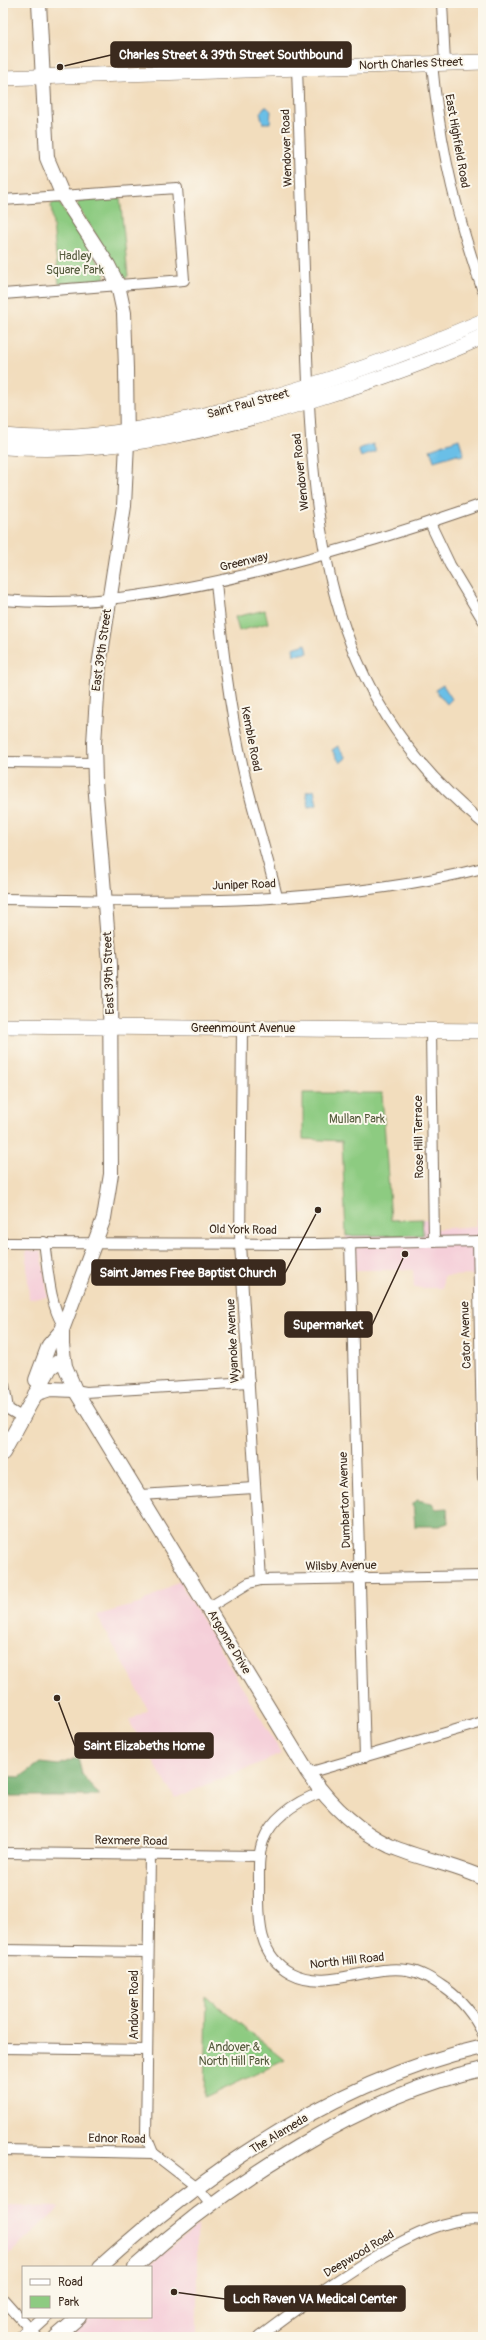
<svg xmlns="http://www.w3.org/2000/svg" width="486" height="2340" viewBox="0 0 486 2340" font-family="Pangolin,sans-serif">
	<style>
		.built { fill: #f5cfd9 }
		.green { fill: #8dcb81; stroke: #647a50 }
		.forest { fill: #72af6f; stroke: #566c46 }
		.water { fill: #6bbfe7; stroke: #537482 }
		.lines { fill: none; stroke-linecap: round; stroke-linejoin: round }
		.street-casing { stroke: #7b6956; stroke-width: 12 }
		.secondary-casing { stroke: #7b6956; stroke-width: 16 }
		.primary-casing { stroke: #7b6956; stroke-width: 16 }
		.street { stroke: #fff; stroke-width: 10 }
		.secondary { stroke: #fff; stroke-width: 14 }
		.primary { stroke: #fff; stroke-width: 15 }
		.labels { text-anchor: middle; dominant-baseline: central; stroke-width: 4; stroke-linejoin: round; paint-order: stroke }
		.street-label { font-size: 12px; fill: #3b2a1e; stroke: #fbf7ec }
		.park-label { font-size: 12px; fill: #545a3c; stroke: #fbf7ec }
		.leader { fill: none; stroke: #3b2a1e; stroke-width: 1.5 }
		.callout-dot { fill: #3b2a1e; stroke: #fbf7ec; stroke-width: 1.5 }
		.callout { fill: #3b2a1e; stroke: #3b2a1e; stroke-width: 1.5 }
		.callout-label { font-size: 13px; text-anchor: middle; font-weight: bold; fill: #fff }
	</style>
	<rect width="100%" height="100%" fill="#fbf7ec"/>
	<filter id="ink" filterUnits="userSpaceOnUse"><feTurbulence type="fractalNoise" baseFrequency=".025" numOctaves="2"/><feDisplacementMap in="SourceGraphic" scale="8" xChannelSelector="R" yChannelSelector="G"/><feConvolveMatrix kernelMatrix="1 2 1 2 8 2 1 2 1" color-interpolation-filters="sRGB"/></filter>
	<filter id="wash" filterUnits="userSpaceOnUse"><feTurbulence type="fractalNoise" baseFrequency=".012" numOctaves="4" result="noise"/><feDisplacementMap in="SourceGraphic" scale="16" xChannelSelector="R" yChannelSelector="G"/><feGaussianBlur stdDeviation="0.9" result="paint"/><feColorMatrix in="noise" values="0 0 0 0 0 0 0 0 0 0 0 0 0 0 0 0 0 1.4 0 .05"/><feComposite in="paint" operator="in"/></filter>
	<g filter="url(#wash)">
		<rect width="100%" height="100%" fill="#f2ddbd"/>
		<!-- built -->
		<g class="built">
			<polygon points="477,1218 483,1218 483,1243 478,1275 443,1276 443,1288 414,1288 413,1270 347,1270 346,1236 423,1235 422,1219 434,1219 435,1229 477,1226"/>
			<polygon points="41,1250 48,1297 29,1299 26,1251"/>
			<polygon points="179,1581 282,1754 175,1798 129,1721 148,1710 125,1665 104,1630 97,1615 142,1603"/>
			<polygon points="3,2206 61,2207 3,2260"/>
			<polygon points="197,2226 197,2337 69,2337 91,2317 151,2317 151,2267 147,2267"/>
		</g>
		<!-- green -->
		<g class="green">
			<polygon points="120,197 128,276 124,280 77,205 80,200"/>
			<polygon points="55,201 59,203 105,272 104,280 59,284 51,205"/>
			<polygon points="265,610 268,623 239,631 235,617"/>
			<polygon points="303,1093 382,1093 391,1220 422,1219 423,1235 346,1236 342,1141 303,1139"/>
			<polygon points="207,1997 285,2060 205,2098"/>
		</g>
		<!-- forest -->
		<g class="forest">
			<polygon points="417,1500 432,1503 436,1509 447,1508 448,1523 439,1526 415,1526 413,1504"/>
			<polygon points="76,1758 78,1758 82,1774 99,1796 3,1796 3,1776 20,1777 40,1763 59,1765"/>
		</g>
		<!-- water -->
		<g class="water">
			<polygon points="264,107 267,107 271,111 270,123 263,123 260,113"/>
			<polygon points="459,439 464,455 459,456 457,454 434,461 430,449"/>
			<polygon points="373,444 376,452 361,457 358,449"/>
			<polygon points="306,644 308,653 294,655 293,648"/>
			<polygon points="443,685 452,699 447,704 435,690"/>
			<polygon points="338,746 346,758 340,763 332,750"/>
			<polygon points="314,790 317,805 309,807 306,792"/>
		</g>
	</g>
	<g filter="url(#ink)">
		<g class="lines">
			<!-- street casing -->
			<g class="street-casing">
				<g id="street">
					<polyline points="442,3 445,63"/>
					<path d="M432 63C439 142 456 216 483 291"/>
					<path d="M297 68C300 154 303 241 306 327 312 520 320 692 483 823"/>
					<polyline points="3,200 177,188 184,280 3,294"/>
					<polyline points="430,523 450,565 483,620"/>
					<path d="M216 582C222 644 229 707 243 768 253 812 267 854 277 897"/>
					<path d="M3 600C92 608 180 591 266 570 340 551 412 529 483 504"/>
					<polyline points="3,762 94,763"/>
					<path d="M3 899C162 901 327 908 483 868"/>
					<polyline points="242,1028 240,1244 261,1580"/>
					<polyline points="431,1031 434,1242"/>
					<polyline points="478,1241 483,1477"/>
					<path d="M44 1242C48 1268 49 1303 63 1325"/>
					<polyline points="3,1243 314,1244 483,1241"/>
					<polyline points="350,1243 365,1757"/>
					<polyline points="3,1378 8,1409 23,1418"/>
					<polyline points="75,1390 86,1392 249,1382"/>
					<polyline points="140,1495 254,1488"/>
					<polyline points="208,1608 249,1583 261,1580 483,1576"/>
					<polyline points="308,1773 483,1722"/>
					<path d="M322 1792C298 1801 273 1815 263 1841 258 1853 259 1869 259 1883 259 1917 256 1954 291 1973 327 1992 370 1964 407 1970 422 1972 433 1980 445 1988 462 2000 474 2015 483 2034"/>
					<polyline points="3,1853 260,1856"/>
					<polyline points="150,1855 146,2136 153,2153"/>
					<polyline points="3,1950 147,1952"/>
					<polyline points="3,2048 147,2050"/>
					<polyline points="3,2150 153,2153 197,2187 212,2205"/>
					<polyline points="3,2299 37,2337"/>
					<path d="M259 2337C306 2302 424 2210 483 2220"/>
				</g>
			</g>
			<!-- secondary casing -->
			<g class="secondary-casing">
				<g id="secondary">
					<path d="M39 3 47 158 63 196 108 265 118 285 124 313 126 369 127 443 124 506 99 666 94 743 95 782 110 965 111 1174 104 1218 62 1330V1345L65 1366 75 1390 308 1773C329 1803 356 1830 390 1846 420 1859 453 1864 483 1878"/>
					<polyline points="36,1380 49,1345 62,1330"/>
					<polyline points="35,1394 50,1389 75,1390"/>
					<polyline points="3,1453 50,1368 63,1358"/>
					<path d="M100 2267C208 2169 339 2079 483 2047"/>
					<path d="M135 2267C225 2185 362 2095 483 2069"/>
					<polyline points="23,2337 45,2317"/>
					<polyline points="56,2337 79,2317"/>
				</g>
			</g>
			<!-- primary casing -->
			<g class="primary-casing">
				<g id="primary">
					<polyline points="3,78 483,62"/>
					<path d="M3 436C77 444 154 428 225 410 314 387 399 357 483 321"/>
					<path d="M6 447C112 455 218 430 318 398 374 381 430 361 483 337"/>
					<polyline points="3,1026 483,1031"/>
				</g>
			</g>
			<!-- street -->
			<use href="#street" class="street"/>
			<!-- secondary -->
			<use href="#secondary" class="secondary"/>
			<!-- primary -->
			<use href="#primary" class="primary"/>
		</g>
	</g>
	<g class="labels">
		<!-- street labels -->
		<g class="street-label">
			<text transform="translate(411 64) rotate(-2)">North Charles Street</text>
			<text transform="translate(457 141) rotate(80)">East Highfield Road</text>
			<text transform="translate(287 148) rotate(-92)">Wendover Road</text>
			<text transform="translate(248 404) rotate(-15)">Saint Paul Street</text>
			<text transform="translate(301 472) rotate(-96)">Wendover Road</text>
			<text transform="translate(244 562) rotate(-14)">Greenway</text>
			<text transform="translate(102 650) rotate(-82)">East 39th Street</text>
			<text transform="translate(251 739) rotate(79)">Kemble Road</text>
			<text transform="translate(244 885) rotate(-2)">Juniper Road</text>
			<text transform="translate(109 973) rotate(-92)">East 39th Street</text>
			<text x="243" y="1028">Greenmount Avenue</text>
			<text transform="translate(419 1137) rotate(-91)">Rose Hill Terrace</text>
			<text transform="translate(243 1230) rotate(1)">Old York Road</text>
			<text transform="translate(466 1335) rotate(-92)">Cator Avenue</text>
			<text transform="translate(233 1341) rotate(-93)">Wyanoke Avenue</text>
			<text transform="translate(345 1500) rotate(-92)">Dumbarton Avenue</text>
			<text transform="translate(341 1566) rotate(-1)">Wilsby Avenue</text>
			<text transform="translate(229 1642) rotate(59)">Argonne Drive</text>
			<text transform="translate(131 1841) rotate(1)">Rexmere Road</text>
			<text transform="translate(347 1961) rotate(-6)">North Hill Road</text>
			<text transform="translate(134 2005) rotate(-90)">Andover Road</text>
			<text transform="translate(279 2134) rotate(-31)">The Alameda</text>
			<text transform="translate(117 2139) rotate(1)">Ednor Road</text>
			<text transform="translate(359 2254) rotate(-31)">Deepwood Road</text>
		</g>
		<!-- park labels -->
		<g class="park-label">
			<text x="75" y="256">Hadley<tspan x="75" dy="14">Square Park</tspan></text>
			<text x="357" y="1119">Mullan Park</text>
			<text x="234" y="2047">Andover &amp;<tspan x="234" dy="14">North Hill Park</tspan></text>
		</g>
	</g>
	<!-- callouts -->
	<path class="leader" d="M60 67L111 55M318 1210L285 1273M405 1254L372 1325M57 1698L75 1746M174 2292L225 2299"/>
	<g class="callout-dot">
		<circle cx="60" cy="67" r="4"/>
		<circle cx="318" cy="1210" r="4"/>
		<circle cx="405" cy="1254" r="4"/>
		<circle cx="57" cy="1698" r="4"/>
		<circle cx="174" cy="2292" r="4"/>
	</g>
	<g class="callout">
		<rect x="111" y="42" width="240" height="25" rx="4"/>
		<rect x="92" y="1260" width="193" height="25" rx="4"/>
		<rect x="285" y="1312" width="87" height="25" rx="4"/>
		<rect x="75" y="1733" width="138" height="25" rx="4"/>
		<rect x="225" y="2286" width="180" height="25" rx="4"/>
	</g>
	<g class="callout-label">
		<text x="231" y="59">Charles Street &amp; 39th Street Southbound</text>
		<text x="188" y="1277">Saint James Free Baptist Church</text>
		<text x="328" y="1329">Supermarket</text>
		<text x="144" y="1750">Saint Elizabeths Home</text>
		<text x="315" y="2303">Loch Raven VA Medical Center</text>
	</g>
	<!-- margin -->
	<rect width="486" height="2340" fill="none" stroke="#fbf7ec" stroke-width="16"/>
	<!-- legend -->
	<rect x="22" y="2266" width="130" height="52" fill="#fbf7ec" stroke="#aea59a"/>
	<rect x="30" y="2279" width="20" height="6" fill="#ffffff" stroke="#aea59a"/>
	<text x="58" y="2286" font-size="12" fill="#3b2a1e">Road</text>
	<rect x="30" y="2296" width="20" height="12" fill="#8dcb81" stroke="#aea59a"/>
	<text x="58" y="2306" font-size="12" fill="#3b2a1e">Park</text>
</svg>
